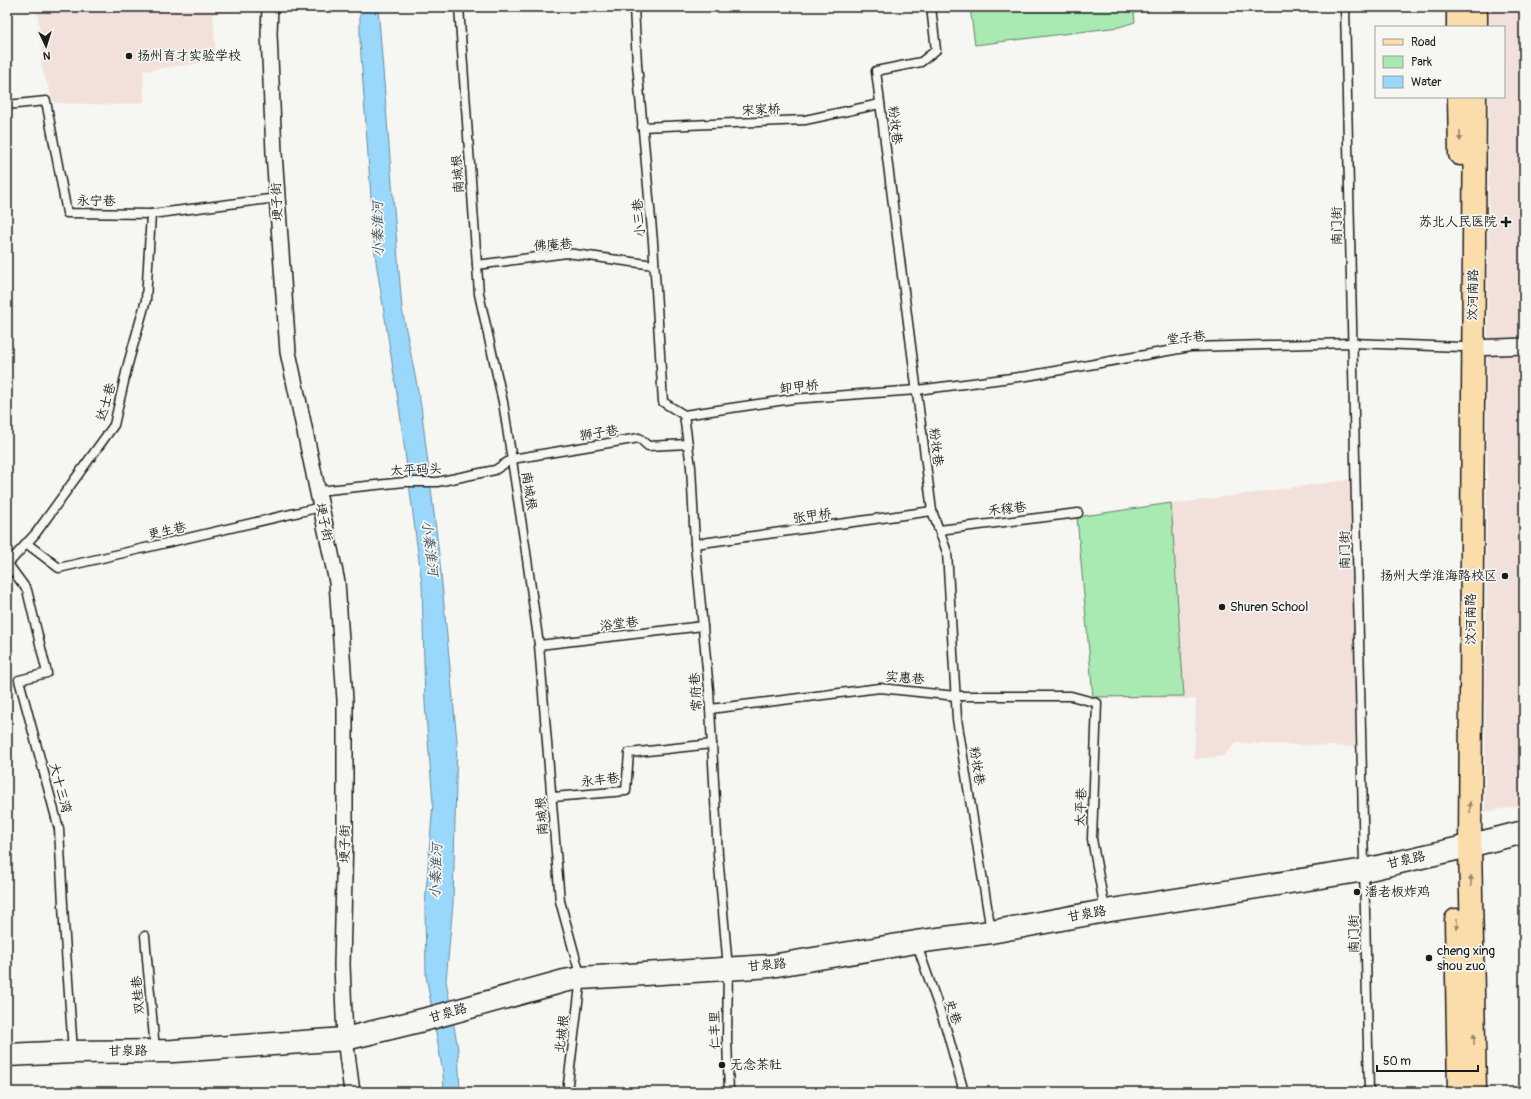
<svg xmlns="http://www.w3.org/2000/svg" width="1531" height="1099" viewBox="0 0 1531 1099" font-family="Pangolin,'LXGW WenKai TC',sans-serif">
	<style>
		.built { fill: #f2e1db }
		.green { fill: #a9e9b2; stroke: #628267 }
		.water { fill: #9ad8fb; stroke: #688da2 }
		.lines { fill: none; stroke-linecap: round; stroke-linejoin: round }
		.lane-casing { stroke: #1c1c1c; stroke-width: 11 }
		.street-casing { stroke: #1c1c1c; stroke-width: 18 }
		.secondary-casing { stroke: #1c1c1c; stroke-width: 25 }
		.primary-casing { stroke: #1c1c1c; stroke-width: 25 }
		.lane { stroke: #f6f6f2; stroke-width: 8 }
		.street { stroke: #f6f6f2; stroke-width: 15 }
		.secondary { stroke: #f6f6f2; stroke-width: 22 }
		.primary { stroke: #fbddab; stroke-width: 22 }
		.oneway { fill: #97866b }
		.poi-dot { fill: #1c1c1c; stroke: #f6f6f2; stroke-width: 1.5 }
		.labels { text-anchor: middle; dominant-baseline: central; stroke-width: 3.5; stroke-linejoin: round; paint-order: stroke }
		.poi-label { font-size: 13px; fill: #1c1c1c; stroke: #f6f6f2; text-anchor: start }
		.street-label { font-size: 13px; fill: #1c1c1c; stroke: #f6f6f2 }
		.water-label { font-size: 14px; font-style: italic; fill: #42545f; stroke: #f6f6f2 }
	</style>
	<rect width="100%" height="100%" fill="#f6f6f2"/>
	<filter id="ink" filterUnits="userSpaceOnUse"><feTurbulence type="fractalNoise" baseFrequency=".025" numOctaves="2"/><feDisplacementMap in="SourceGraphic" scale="8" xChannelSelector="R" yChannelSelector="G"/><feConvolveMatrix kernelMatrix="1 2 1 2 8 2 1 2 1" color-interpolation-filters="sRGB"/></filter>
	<g filter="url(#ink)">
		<!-- built -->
		<g class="built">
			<polygon points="37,7 243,7 243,9 213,14 216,61 143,71 144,102 122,105 54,103 41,66 42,52"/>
			<polygon points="1490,7 1524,7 1524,805 1485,812 1489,97 1504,97 1504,27 1490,27"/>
			<polygon points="1355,479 1362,747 1236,743 1223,756 1194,759 1196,699 1093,697 1077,517"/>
		</g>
		<!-- green -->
		<g class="green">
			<polygon points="970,7 1154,7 1154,10 1134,13 1135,22 1119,27 975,45"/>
			<polygon points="1171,503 1184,696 1093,697 1077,517"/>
		</g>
		<!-- water -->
		<polygon class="water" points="360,7 378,7 402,309 421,406 440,563 457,741 453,903 446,981 458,1049 460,1092 444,1092 443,1073 426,975 425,906 433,802 425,703 422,584 400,413 375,255 360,41"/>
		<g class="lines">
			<!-- lane casing -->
			<g class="lane-casing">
				<g id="lane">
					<polyline points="459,7 479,294 503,402 525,545 539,645 560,901 581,978 567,1092"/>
					<polyline points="634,7 637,64 653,242 663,402 684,415"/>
					<polyline points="931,7 936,50 921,62 876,71 932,511 947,552 957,719 991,931"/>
					<polyline points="1345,7 1369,1092"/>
					<polyline points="7,105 46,101 67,213 151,214 277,198"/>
					<polyline points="642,127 805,120 880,104"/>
					<polyline points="477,265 567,253 654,265"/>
					<polyline points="684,415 792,399 917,390 1027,376 1190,347 1352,343 1461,347"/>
					<polyline points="684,415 691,467 695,544 709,690 718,855 728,968 727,1040 729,1092"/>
					<polyline points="318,491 405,482 437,482 495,470 512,459 639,438 648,446 688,444"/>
					<polyline points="939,530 1078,513"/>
					<polyline points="26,543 59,568 321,507"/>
					<polyline points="695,544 932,511"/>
					<polyline points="8,564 27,590 47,673 19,680 59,829 64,923 73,1051"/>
					<polyline points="7,565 36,533 114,425 128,364 146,300 151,214"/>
					<polyline points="539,645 703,626"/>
					<polyline points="710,709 880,688 956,696 1071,696 1097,703 1092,839 1105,910"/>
					<polyline points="553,797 626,791 629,753 712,744"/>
					<polyline points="145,936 155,1050"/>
					<polyline points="916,942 946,1028 964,1092"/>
				</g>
			</g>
			<!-- street casing -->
			<g class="street-casing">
				<g id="street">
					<polyline points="270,7 269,33 274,153 288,352 337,582 345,700 345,833 342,965 345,1039 352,1092"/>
					<polyline points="1472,348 1524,346"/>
				</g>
			</g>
			<!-- secondary casing -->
			<g class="secondary-casing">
				<polyline id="secondary" points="7,1055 73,1052 173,1051 345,1039 427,1019 564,981 581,978 771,966 916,942 991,932 1105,911 1365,870 1456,849 1524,832"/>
			</g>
			<!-- primary casing -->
			<g class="primary-casing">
				<g id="primary">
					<polyline points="1458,7 1458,27"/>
					<polyline points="1476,27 1476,7"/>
					<polyline points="1459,97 1460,154"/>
					<polyline points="1475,97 1470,846 1475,1092"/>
					<polyline points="1456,920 1459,1092"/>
				</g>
			</g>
			<!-- lane -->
			<use href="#lane" class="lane"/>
			<!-- street -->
			<use href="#street" class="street"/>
			<!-- secondary -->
			<use href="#secondary" class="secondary"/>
			<!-- primary -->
			<use href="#primary" class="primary"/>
		</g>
		<!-- one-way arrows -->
		<defs><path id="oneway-solid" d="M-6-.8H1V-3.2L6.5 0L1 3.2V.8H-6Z"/></defs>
		<g class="oneway">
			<use href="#oneway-solid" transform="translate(1460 136) rotate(89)"/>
			<use href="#oneway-solid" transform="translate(1470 807) rotate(-90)"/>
			<use href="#oneway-solid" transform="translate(1471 881) rotate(-91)"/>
			<use href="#oneway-solid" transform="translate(1457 924) rotate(89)"/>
			<use href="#oneway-solid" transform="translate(1474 1039) rotate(-91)"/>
		</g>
	</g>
	<!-- markers -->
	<g class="poi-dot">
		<circle cx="129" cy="56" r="4"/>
		<path d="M1504 216h4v4h4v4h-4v4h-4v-4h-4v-4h4z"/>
		<circle cx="1505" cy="576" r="4"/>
		<circle cx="1222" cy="607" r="4"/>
		<circle cx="1357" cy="892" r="4"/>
		<circle cx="1429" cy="958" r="4"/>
		<circle cx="722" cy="1065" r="4"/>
	</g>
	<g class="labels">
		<!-- poi labels -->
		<g class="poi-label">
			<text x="137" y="56">扬州育才实验学校</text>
			<text x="1497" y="222" text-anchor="end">苏北人民医院</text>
			<text x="1497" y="576" text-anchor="end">扬州大学淮海路校区</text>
			<text x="1230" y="607">Shuren School</text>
			<text x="1365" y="892">潘老板炸鸡</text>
			<text x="1437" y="951">cheng xing<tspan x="1437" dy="15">shou zuo</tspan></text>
			<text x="730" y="1065">无念茶社</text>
		</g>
		<!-- street labels -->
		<g class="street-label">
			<text transform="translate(761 110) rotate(-3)">宋家桥</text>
			<text transform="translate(895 125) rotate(83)">粉妆巷</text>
			<text transform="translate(458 174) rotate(-94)">南城根</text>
			<text transform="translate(96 201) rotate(1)">永宁巷</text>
			<text transform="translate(277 202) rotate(-93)">埂子街</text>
			<text transform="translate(639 218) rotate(-95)">小三巷</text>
			<text transform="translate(1337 226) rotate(-91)">南门街</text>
			<text transform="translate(553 245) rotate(-4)">佛庵巷</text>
			<text transform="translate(1473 295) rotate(-89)">汶河南路</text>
			<text transform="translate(1186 338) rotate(-6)">堂子巷</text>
			<text transform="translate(799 387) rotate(-6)">卸甲桥</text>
			<text transform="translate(106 402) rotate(-74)">达士巷</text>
			<text transform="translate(599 433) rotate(-9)">狮子巷</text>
			<text transform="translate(936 447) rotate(83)">粉妆巷</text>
			<text transform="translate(416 470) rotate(-3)">太平码头</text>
			<text transform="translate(529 491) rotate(81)">南城根</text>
			<text transform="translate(1007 509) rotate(-7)">禾稼巷</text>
			<text transform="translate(812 516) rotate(-8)">张甲桥</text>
			<text transform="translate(324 522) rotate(78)">埂子街</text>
			<text transform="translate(167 531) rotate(-13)">更生巷</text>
			<text transform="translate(1345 550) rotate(-91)">南门街</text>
			<text transform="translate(1471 619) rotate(-90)">汶河南路</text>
			<text transform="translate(619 624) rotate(-7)">浴堂巷</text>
			<text transform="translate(905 678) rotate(5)">实惠巷</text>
			<text transform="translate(696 692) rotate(-94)">常府巷</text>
			<text transform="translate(977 766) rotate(81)">粉妆巷</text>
			<text transform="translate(600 780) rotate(-7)">永丰巷</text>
			<text transform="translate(60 788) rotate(75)">大十三湾</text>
			<text transform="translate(1081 807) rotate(-88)">太平巷</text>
			<text transform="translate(542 816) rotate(-94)">南城根</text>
			<text transform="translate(345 844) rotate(-89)">埂子街</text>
			<text transform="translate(1406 860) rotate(-13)">甘泉路</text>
			<text transform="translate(1087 914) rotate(-10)">甘泉路</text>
			<text transform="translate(1354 934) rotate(-91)">南门街</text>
			<text transform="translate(767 965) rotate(-5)">甘泉路</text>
			<text transform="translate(138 995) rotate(-95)">双桂巷</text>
			<text transform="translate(953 1012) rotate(71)">史巷</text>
			<text transform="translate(448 1013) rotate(-16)">甘泉路</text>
			<text transform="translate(715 1030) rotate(-91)">仁丰里</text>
			<text transform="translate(562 1034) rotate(-83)">北城根</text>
			<text transform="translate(128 1051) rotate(-1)">甘泉路</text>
		</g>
		<!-- water labels -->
		<g class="water-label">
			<text transform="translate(378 229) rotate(-91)">小秦淮河</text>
			<text transform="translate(430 548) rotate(83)">小秦淮河</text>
			<text transform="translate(436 871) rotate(-88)">小秦淮河</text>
		</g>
	</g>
	<!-- margin -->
	<rect width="1531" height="1099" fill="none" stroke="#f6f6f2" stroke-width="24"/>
	<rect x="12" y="12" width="1507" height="1075" fill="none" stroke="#1c1c1c" stroke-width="1.5" filter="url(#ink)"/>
	<!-- legend -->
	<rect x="1375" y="26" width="130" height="72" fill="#f6f6f2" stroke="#9f9f9c"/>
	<rect x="1383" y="39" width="20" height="6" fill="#fbddab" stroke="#9f9f9c"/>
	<text x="1411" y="46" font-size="12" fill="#1c1c1c">Road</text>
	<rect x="1383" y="56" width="20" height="12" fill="#a9e9b2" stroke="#9f9f9c"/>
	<text x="1411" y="66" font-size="12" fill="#1c1c1c">Park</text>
	<rect x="1383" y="76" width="20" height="12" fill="#9ad8fb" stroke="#9f9f9c"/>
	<text x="1411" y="86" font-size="12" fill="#1c1c1c">Water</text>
	<!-- north arrow -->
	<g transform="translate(46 46) rotate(176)" stroke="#f6f6f2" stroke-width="3" paint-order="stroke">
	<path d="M0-3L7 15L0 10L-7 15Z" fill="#1c1c1c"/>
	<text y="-6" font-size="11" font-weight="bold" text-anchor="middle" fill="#1c1c1c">N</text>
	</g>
	<!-- scale -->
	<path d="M1377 1065v6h101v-6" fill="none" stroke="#1c1c1c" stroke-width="2"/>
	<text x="1383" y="1065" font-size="12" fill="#1c1c1c" stroke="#f6f6f2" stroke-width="3" paint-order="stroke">50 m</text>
</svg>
